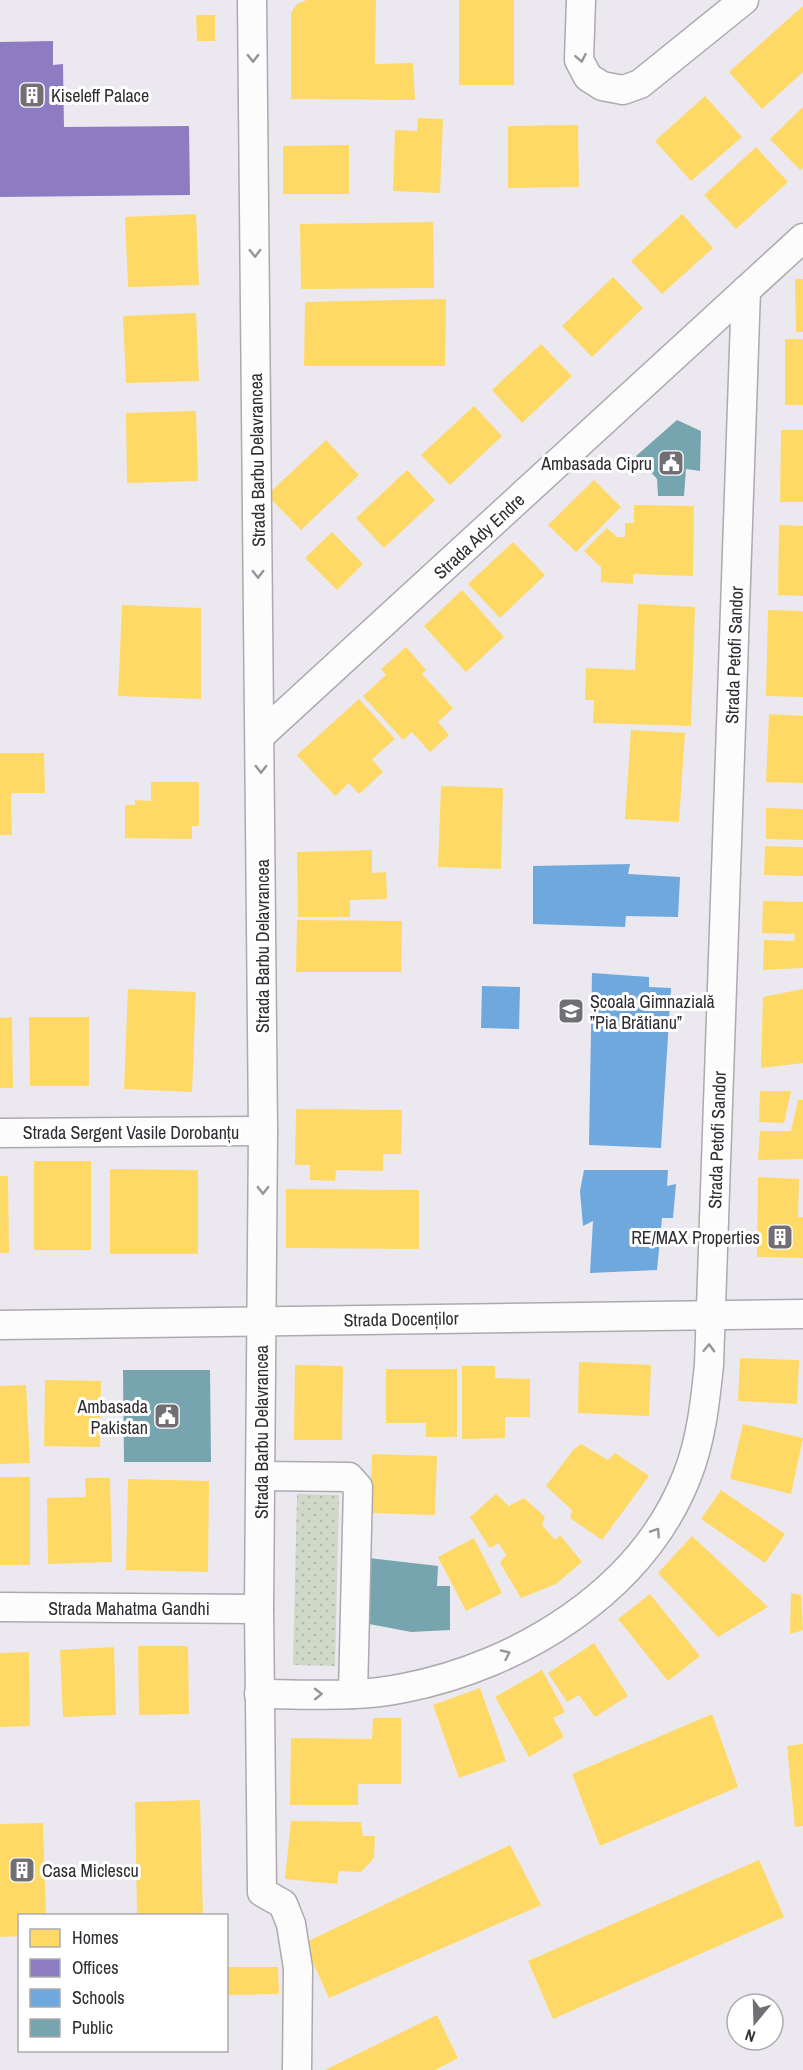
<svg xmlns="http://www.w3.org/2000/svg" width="803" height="2070" viewBox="0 0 803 2070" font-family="'Archivo Narrow',sans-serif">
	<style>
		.park { fill: url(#park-dots) }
		.homes { fill: #ffd966 }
		.offices { fill: #8e7cc3 }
		.schools { fill: #6fa8dc }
		.public { fill: #76a5af }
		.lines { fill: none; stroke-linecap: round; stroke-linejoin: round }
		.minor-casing { stroke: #aca9af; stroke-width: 31 }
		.minor { stroke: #fcfcfd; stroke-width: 28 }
		.oneway { stroke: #969498 }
		.labels { text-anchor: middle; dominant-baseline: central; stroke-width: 6; stroke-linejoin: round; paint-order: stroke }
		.poi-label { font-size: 18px; fill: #2f2c32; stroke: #fff; text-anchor: start }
		.street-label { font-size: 18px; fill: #2f2c32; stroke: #fff }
	</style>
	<defs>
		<pattern id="park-dots" width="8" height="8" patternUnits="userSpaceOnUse" patternTransform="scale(1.5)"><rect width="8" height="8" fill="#d0d8c8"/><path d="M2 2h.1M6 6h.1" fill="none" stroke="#b3baac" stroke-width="1.8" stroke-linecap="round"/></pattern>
	</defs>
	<rect width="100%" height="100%" fill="#ece8f0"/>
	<!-- park -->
	<polygon class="park" points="297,1494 339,1495 335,1666 293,1665"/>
	<!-- homes -->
	<g class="homes">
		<polygon points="307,0 376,0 375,64 413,63 415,100 291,99 291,13 297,4"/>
		<rect x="459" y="0" width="55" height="85"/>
		<polygon points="803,6 803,72 762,109 729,72"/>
		<polygon points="196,15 215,15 215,41 197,41"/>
		<polygon points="705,96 742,137 691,181 655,141"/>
		<polygon points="803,107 803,168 800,170 770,139"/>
		<polygon points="418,118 443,119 440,193 393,191 395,130 417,131"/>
		<polygon points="578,125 579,187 508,188 508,126"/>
		<polygon points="349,145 349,194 283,194 283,146"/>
		<polygon points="756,147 788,182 736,229 704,195"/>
		<polygon points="196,214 199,285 128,287 125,217"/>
		<polygon points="682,214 713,248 662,294 631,261"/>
		<polygon points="433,222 434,288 301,289 300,224"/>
		<polygon points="613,277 643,308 592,357 562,326"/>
		<polygon points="795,279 803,279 803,332 796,332"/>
		<polygon points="446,299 445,366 304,366 305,302"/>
		<polygon points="196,313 199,381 126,383 123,316"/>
		<rect x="785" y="339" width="18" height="66"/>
		<polygon points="541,344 572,376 522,423 492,390"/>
		<polygon points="474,406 502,436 450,485 421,455"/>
		<polygon points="196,411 198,481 127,483 126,413"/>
		<polygon points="781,430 803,430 803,502 780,502"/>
		<polygon points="326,440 359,475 301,530 267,495"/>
		<polygon points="407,470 435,500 384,548 356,518"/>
		<polygon points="594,480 621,507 576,552 548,525"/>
		<polygon points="634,505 694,506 693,576 633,574 633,584 601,582 601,567 584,551 607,528 617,537 625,537 625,523 634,523"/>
		<polygon points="779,525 803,526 803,596 778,595"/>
		<polygon points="332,532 363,564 337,590 305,558"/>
		<polygon points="513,542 545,575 500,618 468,584"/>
		<polygon points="462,590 504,637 466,672 424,626"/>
		<polygon points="638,604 695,607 691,726 593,723 594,700 585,700 586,668 635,670"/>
		<polygon points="122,605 201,608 201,699 118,696"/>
		<polygon points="768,610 803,611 803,697 766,696"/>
		<polygon points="406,647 426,670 422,674 453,708 438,722 449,735 430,752 412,732 403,740 363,696 386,675 381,669"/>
		<polygon points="359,699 395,739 372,759 383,772 359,794 349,783 335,796 297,755"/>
		<polygon points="769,714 803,716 803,783 766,782"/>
		<polygon points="631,730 685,733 679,822 625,819"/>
		<polygon points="0,753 44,753 45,793 11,793 12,835 0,835"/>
		<polygon points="151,782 199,782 199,826 192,826 192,839 125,838 125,805 135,805 135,800 151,801"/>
		<polygon points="441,786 503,788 501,869 438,867"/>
		<polygon points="766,808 803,809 803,840 766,839"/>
		<polygon points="765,846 803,847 803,876 764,875"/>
		<polygon points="372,850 372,873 386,872 387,899 350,900 350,917 298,917 297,852"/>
		<polygon points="763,901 803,902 803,968 763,970 764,940 794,941 795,934 762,933"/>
		<polygon points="297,920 402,921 401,972 296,972"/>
		<polygon points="128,989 196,992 192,1092 124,1089"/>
		<polygon points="803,989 803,1063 761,1068 763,997"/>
		<polygon points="12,1017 13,1088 0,1088 0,1018"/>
		<polygon points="29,1017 89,1017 89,1086 30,1086"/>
		<polygon points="760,1091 791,1091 784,1123 759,1122"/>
		<polygon points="798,1100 803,1100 803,1159 758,1160 760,1131 791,1131"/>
		<polygon points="296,1109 402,1110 401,1154 383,1154 383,1171 336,1170 335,1181 310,1180 310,1165 295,1165"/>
		<rect x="34" y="1161" width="57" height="89"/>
		<polygon points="110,1169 198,1170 198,1254 110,1254"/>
		<polygon points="0,1176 8,1176 9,1253 0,1253"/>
		<polygon points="758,1177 799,1179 798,1217 803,1217 803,1258 757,1257"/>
		<polygon points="286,1189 419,1190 419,1249 286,1248"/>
		<polygon points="740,1358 799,1360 797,1404 738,1401"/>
		<polygon points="579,1362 651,1365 649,1416 578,1413"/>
		<polygon points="295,1365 343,1366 342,1440 294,1440"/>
		<polygon points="462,1366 495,1366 495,1378 530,1379 530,1417 505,1417 505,1438 462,1439"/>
		<polygon points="386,1369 457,1369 457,1437 426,1437 426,1423 386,1423"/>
		<polygon points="45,1380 101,1381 100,1447 44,1446"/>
		<polygon points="26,1385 30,1463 0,1464 0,1386"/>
		<polygon points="743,1424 803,1438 791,1494 730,1479"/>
		<polygon points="581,1444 608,1460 615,1453 649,1476 602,1540 570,1518 572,1510 546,1486 573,1450"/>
		<polygon points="372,1454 437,1456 435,1515 370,1513"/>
		<rect x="0" y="1477" width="30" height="88"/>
		<polygon points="85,1478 110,1478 112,1562 48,1564 47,1498 86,1497"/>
		<polygon points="128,1479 209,1481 208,1572 126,1570"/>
		<polygon points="721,1490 785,1534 765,1563 701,1519"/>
		<polygon points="496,1494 509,1506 524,1498 545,1517 542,1525 555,1540 560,1535 582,1562 556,1584 521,1598 500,1563 506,1555 499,1543 490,1548 470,1517"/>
		<polygon points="692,1536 768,1607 718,1637 658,1573"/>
		<polygon points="474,1538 502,1593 466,1611 438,1557"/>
		<polygon points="801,1588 803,1630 790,1634 791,1593 801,1595"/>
		<polygon points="650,1594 700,1656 668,1681 618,1619"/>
		<polygon points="594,1643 628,1696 595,1717 579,1695 567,1702 548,1673"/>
		<polygon points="138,1646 188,1646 189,1714 139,1715"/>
		<polygon points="114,1647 116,1715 63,1717 60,1650"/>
		<polygon points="29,1652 30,1726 0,1727 0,1653"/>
		<polygon points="542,1670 565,1712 553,1718 564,1737 529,1757 495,1697"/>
		<polygon points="480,1688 506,1761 459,1778 433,1705"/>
		<polygon points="712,1714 738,1787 600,1846 572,1774"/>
		<polygon points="373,1718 401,1718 401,1784 358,1784 358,1805 290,1805 291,1738 372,1739"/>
		<polygon points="803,1744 803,1826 795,1827 787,1746"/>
		<polygon points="200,1800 203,1916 137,1916 135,1802"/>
		<polygon points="291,1821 361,1822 363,1836 375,1836 374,1858 361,1872 339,1871 337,1884 285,1879"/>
		<polygon points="43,1823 46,1916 20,1916 20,1936 0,1937 0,1824"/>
		<polygon points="510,1845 541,1905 329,1998 304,1943"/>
		<polygon points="759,1860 784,1917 553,2019 528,1961"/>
		<polygon points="226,1967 278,1967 279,1994 226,1995"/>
		<polygon points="437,2015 458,2058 435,2070 325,2070"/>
	</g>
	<!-- offices -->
	<polygon class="offices" points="53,41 53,65 63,64 64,127 189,126 190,195 0,197 0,42"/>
	<!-- schools -->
	<g class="schools">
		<polygon points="630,864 628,874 680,877 678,917 626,916 625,927 533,924 533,866"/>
		<polygon points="592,973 649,977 649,987 671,988 661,1148 589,1145"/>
		<polygon points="482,986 520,987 519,1029 481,1028"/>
		<polygon points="584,1170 668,1170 667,1186 676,1184 673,1218 662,1218 657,1270 590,1273 593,1221 583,1226 580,1191"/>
	</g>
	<!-- public -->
	<g class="public">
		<polygon points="677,420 701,431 700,471 686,469 684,496 658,496 657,479 636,456"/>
		<polygon points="123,1370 210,1370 211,1462 124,1462"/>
		<polygon points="369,1558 438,1566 437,1586 450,1586 450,1630 411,1632 364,1623"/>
	</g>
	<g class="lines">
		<!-- minor casing -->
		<g class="minor-casing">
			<g id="minor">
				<polyline points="252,0 263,1131 259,1609 262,1892 283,1904 291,1924 298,1968 297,2070"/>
				<polyline points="581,0 579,60 588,77 602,86 623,90 640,84 744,0"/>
				<polyline points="260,736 803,238"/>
				<polyline points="0,1133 263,1131"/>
				<polyline points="0,1325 803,1314"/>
				<polyline points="261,1476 349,1477 358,1487 353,1694"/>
				<polyline points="0,1607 259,1609"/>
				<path d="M259 1694C307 1694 357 1698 404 1688 521 1665 642 1591 687 1476 701 1441 705 1403 709 1365L746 290"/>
			</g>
		</g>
		<!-- minor -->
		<use href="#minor" class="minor"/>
	</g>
	<!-- one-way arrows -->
	<defs><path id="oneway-chevron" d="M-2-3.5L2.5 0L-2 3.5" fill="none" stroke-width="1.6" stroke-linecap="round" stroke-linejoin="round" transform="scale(1.5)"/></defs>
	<g class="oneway">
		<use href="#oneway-chevron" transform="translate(253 58) rotate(89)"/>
		<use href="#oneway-chevron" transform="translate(581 58) rotate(79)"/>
		<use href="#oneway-chevron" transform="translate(255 253) rotate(89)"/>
		<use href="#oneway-chevron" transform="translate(258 574) rotate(89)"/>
		<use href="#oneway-chevron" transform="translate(261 769) rotate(90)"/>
		<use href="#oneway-chevron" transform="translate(263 1190) rotate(90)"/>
		<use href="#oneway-chevron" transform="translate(709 1348) rotate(-88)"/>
		<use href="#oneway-chevron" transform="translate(656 1532) rotate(-56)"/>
		<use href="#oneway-chevron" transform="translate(506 1654) rotate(-25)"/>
		<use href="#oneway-chevron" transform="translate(318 1694) rotate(-1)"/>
	</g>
	<!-- icons -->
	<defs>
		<g id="building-square" transform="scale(1.35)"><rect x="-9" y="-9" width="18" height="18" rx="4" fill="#716e74" stroke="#fff"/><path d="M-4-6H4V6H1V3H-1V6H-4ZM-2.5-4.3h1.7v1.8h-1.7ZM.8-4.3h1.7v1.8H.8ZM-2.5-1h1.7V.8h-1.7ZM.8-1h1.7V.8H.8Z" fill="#fff"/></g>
		<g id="civic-square" transform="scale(1.35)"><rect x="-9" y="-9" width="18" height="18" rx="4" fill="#716e74" stroke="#fff"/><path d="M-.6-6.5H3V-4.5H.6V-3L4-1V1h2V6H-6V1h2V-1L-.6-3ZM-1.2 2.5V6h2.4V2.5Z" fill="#fff"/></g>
		<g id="school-square" transform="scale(1.35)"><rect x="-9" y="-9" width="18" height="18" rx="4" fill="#716e74" stroke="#fff"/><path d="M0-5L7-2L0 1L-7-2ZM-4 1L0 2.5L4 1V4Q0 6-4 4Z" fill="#fff"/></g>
	</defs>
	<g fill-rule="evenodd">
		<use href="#building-square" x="32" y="95"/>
		<use href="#civic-square" x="671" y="463"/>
		<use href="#school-square" x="571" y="1011"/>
		<use href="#building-square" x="780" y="1237"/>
		<use href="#civic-square" x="167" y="1416"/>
		<use href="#building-square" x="22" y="1870"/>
	</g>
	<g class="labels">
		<!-- poi labels -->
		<g class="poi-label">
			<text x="51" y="95">Kiseleff Palace</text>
			<text x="652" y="463" text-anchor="end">Ambasada Cipru</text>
			<text x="590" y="1001">Școala Gimnazială<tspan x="590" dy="21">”Pia Brătianu”</tspan></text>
			<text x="760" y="1237" text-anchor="end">RE/MAX Properties</text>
			<text x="148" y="1406" text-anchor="end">Ambasada<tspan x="148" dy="21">Pakistan</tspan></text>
			<text x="42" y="1870">Casa Miclescu</text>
		</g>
		<!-- street labels -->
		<g class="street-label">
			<text transform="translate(257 460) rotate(-91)">Strada Barbu Delavrancea</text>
			<text transform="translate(479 536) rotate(-43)">Strada Ady Endre</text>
			<text transform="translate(734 655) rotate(-88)">Strada Petofi Sandor</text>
			<text transform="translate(262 946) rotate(-90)">Strada Barbu Delavrancea</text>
			<text x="131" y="1132">Strada Sergent Vasile Dorobanțu</text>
			<text transform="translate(717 1140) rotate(-88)">Strada Petofi Sandor</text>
			<text transform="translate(401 1319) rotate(-1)">Strada Docenților</text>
			<text transform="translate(261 1432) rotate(-90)">Strada Barbu Delavrancea</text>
			<text x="129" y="1608">Strada Mahatma Gandhi</text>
		</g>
	</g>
	<!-- legend -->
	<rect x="18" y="1914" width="210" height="138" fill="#ffffff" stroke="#acabad" stroke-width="1.5"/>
	<rect x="30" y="1929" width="30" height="18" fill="#ffd966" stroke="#acabad" stroke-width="1.5"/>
	<text x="72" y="1944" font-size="18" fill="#2f2c32">Homes</text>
	<rect x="30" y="1959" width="30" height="18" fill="#8e7cc3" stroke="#acabad" stroke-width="1.5"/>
	<text x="72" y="1974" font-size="18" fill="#2f2c32">Offices</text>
	<rect x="30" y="1989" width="30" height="18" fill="#6fa8dc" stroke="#acabad" stroke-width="1.5"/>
	<text x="72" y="2004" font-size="18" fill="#2f2c32">Schools</text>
	<rect x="30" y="2019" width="30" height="18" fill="#76a5af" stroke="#acabad" stroke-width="1.5"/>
	<text x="72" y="2034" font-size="18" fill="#2f2c32">Public</text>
	<!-- north arrow -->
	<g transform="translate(755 2022) rotate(199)"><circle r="28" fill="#ffffff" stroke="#acabad" stroke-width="1.5"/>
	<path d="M0-4.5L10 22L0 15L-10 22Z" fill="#716e74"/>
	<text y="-9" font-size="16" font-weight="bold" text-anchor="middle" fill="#2f2c32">N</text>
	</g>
</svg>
